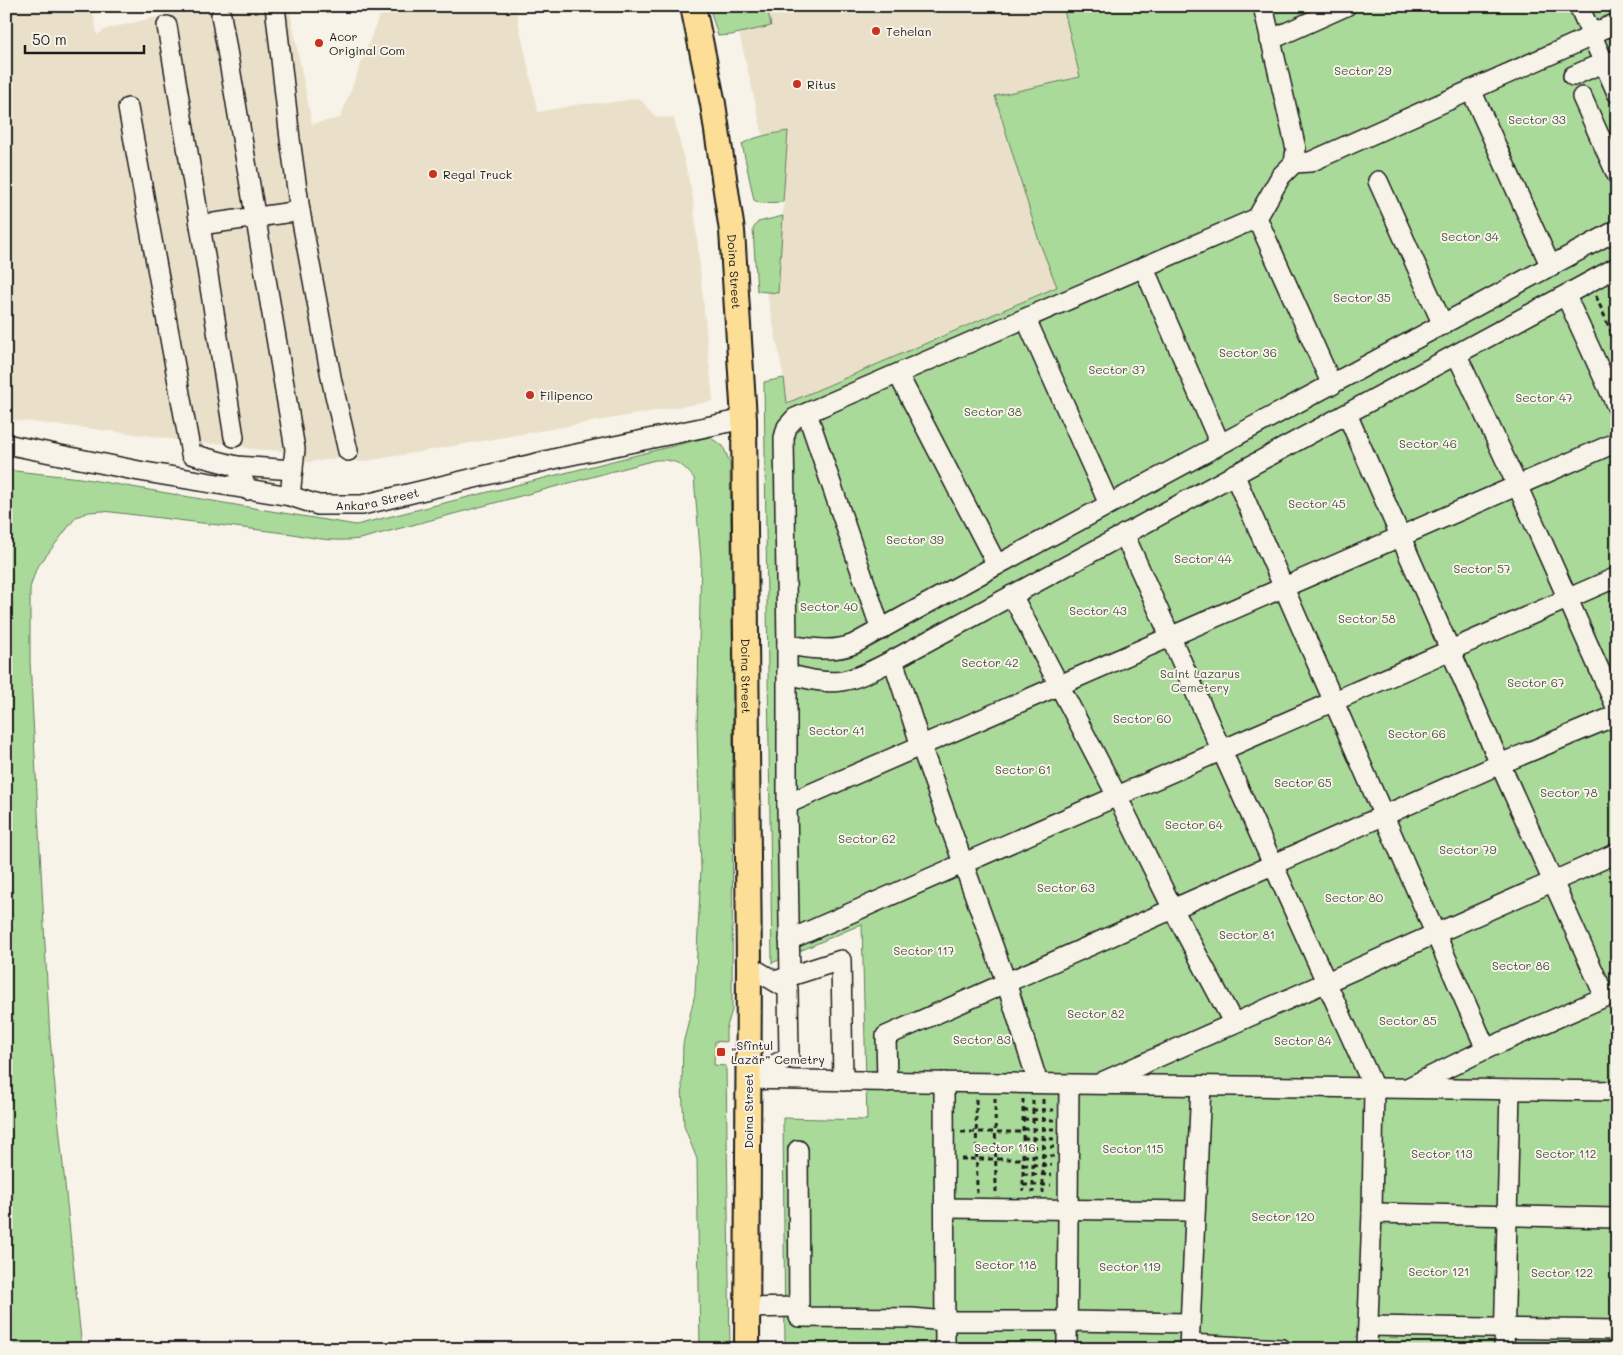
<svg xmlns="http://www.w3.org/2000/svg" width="1623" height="1355" viewBox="0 0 1623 1355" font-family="Mali,sans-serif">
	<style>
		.built { fill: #eae0ca }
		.green { fill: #aada9a; stroke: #637b5b }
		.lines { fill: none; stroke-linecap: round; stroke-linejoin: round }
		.minor-casing { stroke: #1c1c1c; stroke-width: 22 }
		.major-casing { stroke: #1c1c1c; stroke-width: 28 }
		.path { stroke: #1c1c1c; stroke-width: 3; stroke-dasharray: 5 4; stroke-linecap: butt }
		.minor { stroke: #f7f3e8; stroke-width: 19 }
		.major { stroke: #fcde96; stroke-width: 24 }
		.poi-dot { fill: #c8321e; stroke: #f7f3e8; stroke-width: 2 }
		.labels { text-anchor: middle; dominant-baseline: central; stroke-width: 4; stroke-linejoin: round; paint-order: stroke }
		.poi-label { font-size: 12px; fill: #1c1c1c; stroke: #f7f3e8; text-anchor: start }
		.park-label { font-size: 12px; fill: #475542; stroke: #f7f3e8 }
		.street-label { font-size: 12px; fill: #1c1c1c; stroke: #f7f3e8 }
	</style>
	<rect width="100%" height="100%" fill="#f7f3e8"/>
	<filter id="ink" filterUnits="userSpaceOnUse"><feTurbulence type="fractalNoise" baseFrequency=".02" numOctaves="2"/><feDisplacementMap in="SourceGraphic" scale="10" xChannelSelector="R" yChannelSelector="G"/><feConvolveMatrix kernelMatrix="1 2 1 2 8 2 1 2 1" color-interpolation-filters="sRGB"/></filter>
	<g filter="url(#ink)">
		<!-- built -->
		<g class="built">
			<polygon points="6,6 92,6 97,35 106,29 161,16 213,6 289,6 312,124 340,118 383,6 515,6 538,112 580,104 607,103 639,98 656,117 674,118 693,197 713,401 361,462 341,458 300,463 285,451 249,449 229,443 199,444 152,436 6,419"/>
			<polygon points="767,6 1063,6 1080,77 996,96 1039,241 1057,287 786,403 785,384 767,293 778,293 788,131 763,136 739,33 771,25"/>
		</g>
		<!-- green -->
		<g class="green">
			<polygon points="709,6 767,6 771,26 731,35 718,36"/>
			<polygon points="1063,6 1617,6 1617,1349 785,1349 783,1118 867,1120 862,924 772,963 764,382 784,378 787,403 1057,287 1039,241 995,96 1080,77"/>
			<path d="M788 131 783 202 760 203 754 200 742 144C756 136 772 134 788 131Z"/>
			<polygon points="783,216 778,293 757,291 753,229 758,222"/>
			<path d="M709 437 723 446 730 463 733 705 732 1010 726 1030V1042L715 1041 714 1065 726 1066 730 1349H700L697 1159 684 1126 682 1085 683 1044 695 994 701 869 697 729 701 560 694 478C682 463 674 459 655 460L360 539C335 542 317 539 293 534L103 511 89 512 76 517 36 569 30 588V661L50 1039 82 1349H6V470L80 478 259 509 356 525Z"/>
		</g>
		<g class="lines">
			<!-- minor casing -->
			<g class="minor-casing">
				<g id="minor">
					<polyline points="275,6 290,139 300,211"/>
					<polyline points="1579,6 1617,93"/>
					<polyline points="221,15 295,449 290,496"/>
					<polyline points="167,26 200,225 300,211 332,382 348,451"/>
					<polyline points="1270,40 1346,6"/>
					<polyline points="1573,76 1593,67 1605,65 1616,60"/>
					<polyline points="1471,90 1551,267"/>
					<polyline points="1582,97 1617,175"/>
					<polyline points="128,108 191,454 236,466 248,490"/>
					<polyline points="1294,163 1310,162 1583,40 1591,34 1617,23"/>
					<polyline points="1378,181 1443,325"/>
					<polyline points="1257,218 1332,385"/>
					<polyline points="200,225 234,437"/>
					<polyline points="1144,268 1220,444"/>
					<polyline points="1566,296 1617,407"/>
					<polyline points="1026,319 1109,504"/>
					<polyline points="1457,355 1517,485 1617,709"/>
					<polyline points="898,374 997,565"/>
					<polyline points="807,413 881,630"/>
					<polyline points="1347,414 1500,764 1605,997"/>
					<path id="s1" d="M6 444 139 471 290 496 318 505H362L562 457 744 419"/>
					<polyline points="236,466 293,470"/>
					<polyline points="1234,474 1486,1049"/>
					<polyline points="1124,534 1374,1088 1372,1213 1367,1349"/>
					<polyline points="1012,595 1117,796 1173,909 1233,1022"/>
					<path d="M787 645C810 648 832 653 854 644L997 565 1617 230"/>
					<polyline points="893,660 921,746 1006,982 1038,1083"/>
					<path d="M787 674C804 678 824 684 842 681 860 678 877 668 893 660L1617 267"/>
					<polyline points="787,804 1617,442"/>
					<polyline points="789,940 1617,577"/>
					<polyline points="749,966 788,989 789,1057 749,1078"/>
					<polyline points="790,977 787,804 787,645 784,438 787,427 795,418 1257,218 1281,176 1294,163 1296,149 1263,6"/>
					<polyline points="775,981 841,960 843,1081"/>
					<polyline points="748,1079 922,1082 1617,1091"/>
					<polyline points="887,1082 886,1036 1500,764 1617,715"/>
					<polyline points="944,1082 945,1349"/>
					<polyline points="1102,1082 1617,853"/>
					<polyline points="1409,1087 1486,1049 1616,992"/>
					<polyline points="798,1150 799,1317 912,1318 945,1321 1067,1321 1190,1323"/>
					<polyline points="945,1208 1195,1211"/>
					<polyline points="1372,1213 1617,1218"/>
					<polyline points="747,1308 799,1307"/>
					<polyline points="1369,1326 1617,1330"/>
					<polyline points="1189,1344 1282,1349"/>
					<polyline points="1067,1349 1069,1084"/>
					<polyline points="1189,1349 1201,1086"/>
					<polyline points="1504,1349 1510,1090"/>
				</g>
			</g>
			<!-- major casing -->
			<g class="major-casing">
				<g id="major">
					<path id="s2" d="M693 6 713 104 732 231 744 419 749 966 747 1349"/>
				</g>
			</g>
			<!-- path -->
			<g class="path">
				<polyline points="1613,286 1617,294"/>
				<polyline points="1596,296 1617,346"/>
				<polyline points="995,1098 996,1192"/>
				<polyline points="976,1099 977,1193"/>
				<polyline points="1023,1099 1023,1192"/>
				<polyline points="1043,1099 1043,1193"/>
				<polyline points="1033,1100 1033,1193"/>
				<polyline points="1023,1110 1054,1110"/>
				<polyline points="1023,1119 1054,1120"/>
				<polyline points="1023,1129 1054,1129"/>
				<polyline points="961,1132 1023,1132"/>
				<polyline points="1023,1138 1054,1139"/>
				<polyline points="1023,1147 1054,1147"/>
				<polyline points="1023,1156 1054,1156"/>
				<polyline points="961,1159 1023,1159"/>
				<polyline points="1023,1165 1052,1165"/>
				<polyline points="1023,1174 1052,1175"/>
				<polyline points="1023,1185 1051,1185"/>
			</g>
			<!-- minor -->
			<use href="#minor" class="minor"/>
			<!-- major -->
			<use href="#major" class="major"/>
		</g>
	</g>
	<!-- markers -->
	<g class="poi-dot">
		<circle cx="876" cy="31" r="5"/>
		<circle cx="319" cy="43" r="5"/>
		<circle cx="797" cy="84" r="5"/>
		<circle cx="433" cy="174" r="5"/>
		<circle cx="530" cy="395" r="5"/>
		<rect x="716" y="1047" width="10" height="10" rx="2.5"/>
	</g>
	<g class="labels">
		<!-- poi labels -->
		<g class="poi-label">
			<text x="886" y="31">Tehelan</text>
			<text x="329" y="36">Acor<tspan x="329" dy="14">Original Com</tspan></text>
			<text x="807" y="84">Ritus</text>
			<text x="443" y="174">Regal Truck</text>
			<text x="540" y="395">Filipenco</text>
			<text x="731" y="1045">„Sfîntul<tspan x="731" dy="14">Lazăr” Cemetry</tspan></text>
		</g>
		<!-- park labels -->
		<g class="park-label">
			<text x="1363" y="70">Sector 29</text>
			<text x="1537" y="119">Sector 33</text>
			<text x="1470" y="236">Sector 34</text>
			<text x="1362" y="297">Sector 35</text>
			<text x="1248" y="352">Sector 36</text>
			<text x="1117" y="369">Sector 37</text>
			<text x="1544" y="397">Sector 47</text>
			<text x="993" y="411">Sector 38</text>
			<text x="1428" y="443">Sector 46</text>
			<text x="1317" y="503">Sector 45</text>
			<text x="915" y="539">Sector 39</text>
			<text x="1203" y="558">Sector 44</text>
			<text x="1482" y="568">Sector 57</text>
			<text x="829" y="606">Sector 40</text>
			<text x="1098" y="610">Sector 43</text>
			<text x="1367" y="618">Sector 58</text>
			<text x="990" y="662">Sector 42</text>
			<text x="1200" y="673">Saint Lazarus<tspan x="1200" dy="14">Cemetery</tspan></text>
			<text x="1536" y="682">Sector 67</text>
			<text x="1142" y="718">Sector 60</text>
			<text x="837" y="730">Sector 41</text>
			<text x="1417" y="733">Sector 66</text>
			<text x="1023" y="769">Sector 61</text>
			<text x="1303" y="782">Sector 65</text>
			<text x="1569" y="792">Sector 78</text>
			<text x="1194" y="824">Sector 64</text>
			<text x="867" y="838">Sector 62</text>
			<text x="1468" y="849">Sector 79</text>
			<text x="1066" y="887">Sector 63</text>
			<text x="1354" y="897">Sector 80</text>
			<text x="1247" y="934">Sector 81</text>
			<text x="924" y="950">Sector 117</text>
			<text x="1521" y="965">Sector 86</text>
			<text x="1096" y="1013">Sector 82</text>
			<text x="1408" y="1020">Sector 85</text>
			<text x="982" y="1039">Sector 83</text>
			<text x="1303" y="1040">Sector 84</text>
			<text x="1005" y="1147">Sector 116</text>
			<text x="1133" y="1148">Sector 115</text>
			<text x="1442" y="1153">Sector 113</text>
			<text x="1566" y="1153">Sector 112</text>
			<text x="1283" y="1216">Sector 120</text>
			<text x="1006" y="1264">Sector 118</text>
			<text x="1130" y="1266">Sector 119</text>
			<text x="1439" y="1271">Sector 121</text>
			<text x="1562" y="1272">Sector 122</text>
		</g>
		<!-- street labels -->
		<g class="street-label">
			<text stroke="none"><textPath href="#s2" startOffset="269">Doina Street</textPath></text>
			<text stroke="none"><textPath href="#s1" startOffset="378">Ankara Street</textPath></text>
			<text stroke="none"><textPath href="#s2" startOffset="674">Doina Street</textPath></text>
			<text transform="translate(748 1111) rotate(-90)">Doina Street</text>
		</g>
	</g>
	<!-- margin -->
	<rect width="1623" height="1355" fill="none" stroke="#f7f3e8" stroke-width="25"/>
	<rect x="12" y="12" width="1598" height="1330" fill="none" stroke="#1c1c1c" stroke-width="2" filter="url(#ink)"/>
	<!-- scale -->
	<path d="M25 45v8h119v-8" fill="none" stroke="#1c1c1c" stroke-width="2.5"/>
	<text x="32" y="45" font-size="15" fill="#1c1c1c" stroke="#f7f3e8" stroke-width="4" paint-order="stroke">50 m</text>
</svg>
